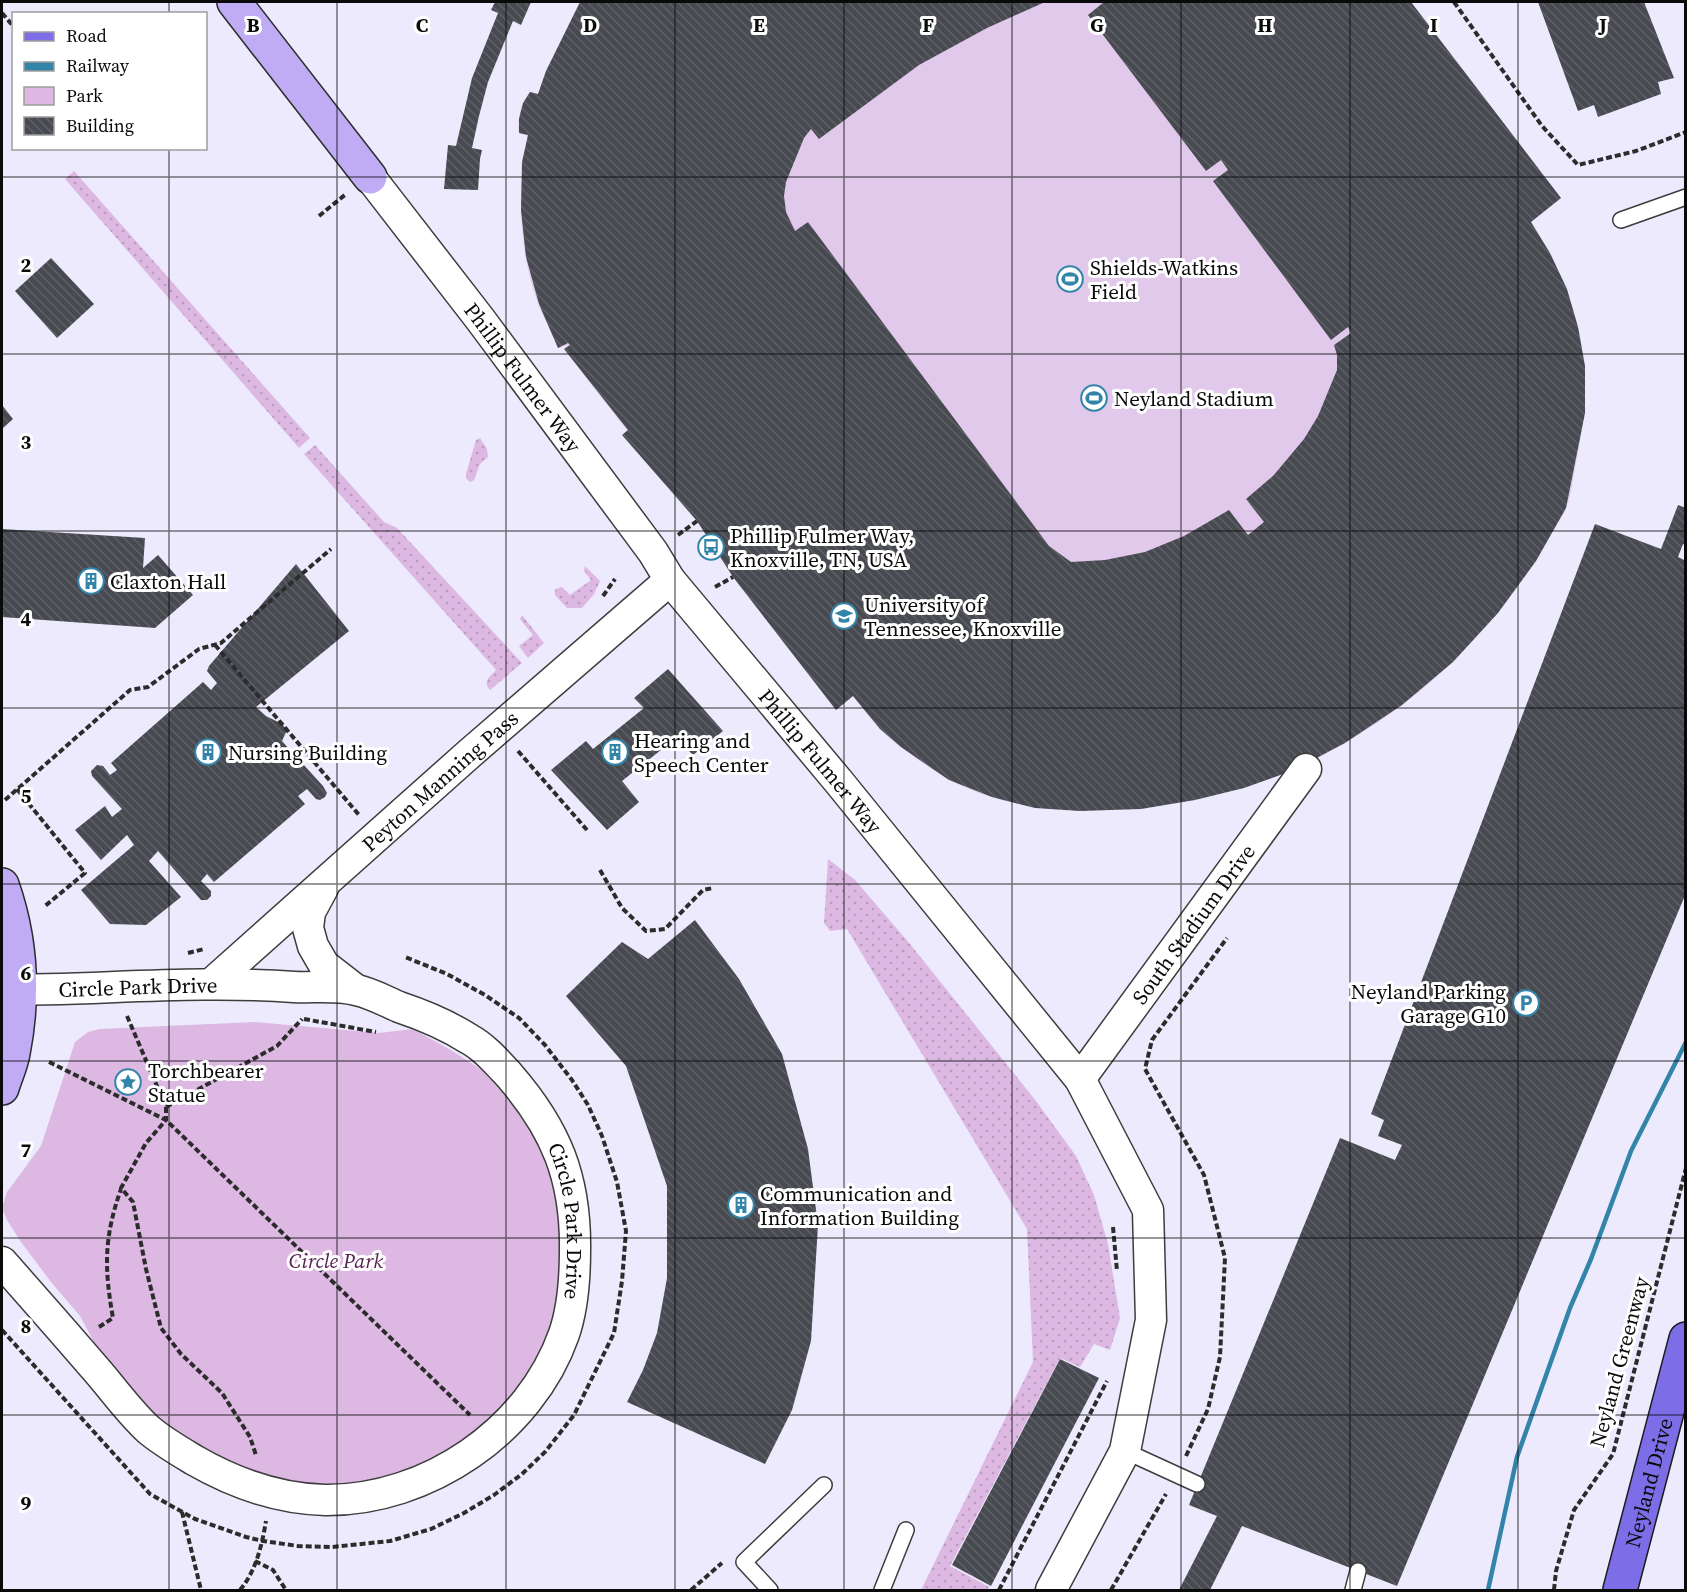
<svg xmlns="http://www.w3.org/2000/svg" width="1687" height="1592" viewBox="0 0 1687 1592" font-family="'Source Serif 4',serif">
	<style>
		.grass { fill: url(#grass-dots) }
		.park { fill: #dcb8e2 }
		.pitch { fill: #e1c9eb }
		.building { fill: url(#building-back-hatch) }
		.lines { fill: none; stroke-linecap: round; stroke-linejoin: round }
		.lane-casing { stroke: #3d3d3d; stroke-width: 18 }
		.street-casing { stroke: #3d3d3d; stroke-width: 33 }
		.secondary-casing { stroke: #2c2c2c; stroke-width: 36 }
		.primary-casing { stroke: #1b1b1b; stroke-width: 36 }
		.path { stroke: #2c2c2c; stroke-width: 4; stroke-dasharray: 6 3; stroke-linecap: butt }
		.lane { stroke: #fff; stroke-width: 15 }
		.street { stroke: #fff; stroke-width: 30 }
		.secondary { stroke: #bfacf5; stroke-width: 33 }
		.primary { stroke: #7d6ee8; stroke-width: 33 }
		.rail { stroke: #3384a9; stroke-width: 4.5 }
		.grid { fill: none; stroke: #0a0a0a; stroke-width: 1.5; stroke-opacity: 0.55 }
		.labels { text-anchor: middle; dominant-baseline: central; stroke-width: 6; stroke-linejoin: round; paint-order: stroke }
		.poi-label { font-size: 21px; fill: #0a0a0a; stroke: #fff; text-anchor: start }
		.street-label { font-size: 21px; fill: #0a0a0a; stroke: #fff }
		.park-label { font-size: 21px; font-style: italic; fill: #592351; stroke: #fff }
		.grid-label { font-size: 20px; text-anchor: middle; font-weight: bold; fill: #0a0a0a; stroke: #fff; stroke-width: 6; stroke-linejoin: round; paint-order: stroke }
	</style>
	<defs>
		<pattern id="grass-dots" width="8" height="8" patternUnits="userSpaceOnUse" patternTransform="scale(1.5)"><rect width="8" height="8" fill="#dcb8e2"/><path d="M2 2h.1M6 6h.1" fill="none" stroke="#bb9dc1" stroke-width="1.8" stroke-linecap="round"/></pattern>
		<pattern id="building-back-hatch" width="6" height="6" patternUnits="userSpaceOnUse" patternTransform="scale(1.5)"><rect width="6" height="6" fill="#484a51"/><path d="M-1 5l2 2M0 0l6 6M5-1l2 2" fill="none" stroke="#5e6065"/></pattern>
	</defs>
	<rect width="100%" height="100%" fill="#edeafd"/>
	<!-- grass -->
	<g class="grass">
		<polygon points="74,171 310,438 299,448 65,179"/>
		<polygon points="480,438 487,449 488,457 480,464 474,480 470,482 466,478 466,474 476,440"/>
		<path d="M315 445 384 522 397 528 522 663 490 690C482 681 490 677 496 670L304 454Z"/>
		<polygon points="585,566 600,581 594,594 582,608 567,608 555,595 555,589 562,587 570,595 591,580 584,571"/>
		<polygon points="522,615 544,643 528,658 519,646 533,635 520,619"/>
		<polygon points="828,859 855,880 910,944 1036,1101 1076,1156 1094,1195 1108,1244 1120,1318 1110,1350 1094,1344 1080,1367 1060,1358 950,1566 989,1587 988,1590 921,1590 1033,1362 1027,1229 847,929 830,931 824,923"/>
	</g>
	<!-- park -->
	<polygon class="park" points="255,1022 379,1033 413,1029 451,1050 513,1090 545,1136 571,1217 560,1319 511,1408 422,1474 330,1489 265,1480 169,1432 97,1348 80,1316 51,1282 21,1242 7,1220 2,1208 7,1192 41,1146 75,1042 88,1032 100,1029"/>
	<!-- pitch -->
	<path class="pitch" d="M580 2H1411L1561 198 1531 222C1582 304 1596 367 1576 462 1573 477 1572 494 1566 508 1564 515 1558 522 1555 528 1542 551 1529 572 1513 592 1417 723 1272 803 1109 810 1055 812 999 806 950 780 931 770 893 743 879 728 870 718 862 707 853 696L836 710 697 521 564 349 569 345 558 348C552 334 545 320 539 306 519 253 516 191 528 136L519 133C517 118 521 104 530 92L538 94 546 71Z"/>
	<!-- building -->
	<g class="building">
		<polygon points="495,2 531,2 521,25 513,21 488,82 479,116 472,148 482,150 480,159 478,190 444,189 448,145 456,146 472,78 498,13 491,10"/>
		<polygon points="580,2 1045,2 987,28 919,65 819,139 811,129 804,138 786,182 784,196 786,212 795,231 808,222 1049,546 1071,562 1105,560 1145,552 1184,536 1229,510 1248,535 1264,522 1246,499 1273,476 1304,439 1318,416 1337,370 1337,355 1334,345 1351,333 1348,327 1331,340 1213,181 1228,170 1221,160 1206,171 1088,15 1104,2 1411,2 1561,198 1531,222 1550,253 1567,289 1578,327 1585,366 1585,413 1566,508 1536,561 1498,613 1453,662 1402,705 1345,743 1294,770 1244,788 1195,800 1141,809 1080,811 1035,808 992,797 949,780 901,747 880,729 853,696 836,710 733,577 697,521 622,435 628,430 564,349 570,345 568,343 558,348 539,304 526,257 521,210 522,162 528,135 519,133 519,119 523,103 530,92 538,94 546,71"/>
		<polygon points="1538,2 1644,2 1674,78 1658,82 1661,94 1598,117 1594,105 1578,111"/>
		<polygon points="51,258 94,304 57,338 15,291"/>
		<polygon points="2,405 13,419 2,429"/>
		<polygon points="1678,505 1686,508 1686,545 1683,544 1678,557 1686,561 1686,893 1397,1586 1242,1526 1210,1590 1179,1590 1217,1516 1189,1505 1340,1138 1395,1160 1402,1145 1378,1136 1384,1120 1371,1114 1595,524 1661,549"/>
		<polygon points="2,529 145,538 143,568 158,555 193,595 155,628 2,617"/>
		<polygon points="296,564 349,631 256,707 266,716 282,724 287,730 282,741 323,786 327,793 325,797 320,800 316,799 307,789 298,796 305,804 214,882 207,874 201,881 211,891 211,896 207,900 201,900 158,851 149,861 181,897 146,925 110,924 81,890 134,845 127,835 101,860 75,830 105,806 112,817 122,809 92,776 91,771 97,765 103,766 110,775 117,770 111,763 203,682 211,690 217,683 207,671 209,666"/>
		<polygon points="668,669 723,731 693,755 676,738 622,781 639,802 607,830 551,770 586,741 593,749 644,708 634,698"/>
		<polygon points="695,920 739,979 782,1054 808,1149 818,1225 811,1341 792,1410 765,1464 627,1402 643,1370 657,1333 667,1278 667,1186 626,1066 566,996 622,942 648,959"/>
		<polygon points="1060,1359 1099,1378 991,1586 952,1565"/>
	</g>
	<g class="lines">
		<!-- lane casing -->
		<g class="lane-casing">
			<g id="lane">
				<polyline points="1621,220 1686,197"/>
				<polyline points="1125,1451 1197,1484"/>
				<polyline points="770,1590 744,1562 824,1485"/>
				<polyline points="882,1590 906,1530"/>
				<polyline points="1353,1590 1358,1571"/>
			</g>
		</g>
		<!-- street casing -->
		<g class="street-casing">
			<g id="street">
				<path id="s1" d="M370 177 480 319 653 552 670 580 839 782 1080 1079 1148 1210 1151 1320 1125 1451 1051 1590"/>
				<polyline points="323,888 310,912 308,928 313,946 324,965 355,989"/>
				<path id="s2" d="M211 984 469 754 670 580"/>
				<path id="s3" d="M2 990C99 990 197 980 294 987 314 988 337 985 356 990 371 993 385 1001 399 1007 423 1015 447 1025 469 1039 484 1047 497 1062 509 1075 556 1129 576 1178 575 1250 575 1278 573 1308 564 1334 530 1431 427 1501 325 1500 278 1499 234 1483 194 1460 179 1451 162 1441 149 1430 129 1412 111 1386 93 1366 63 1331 32 1296 2 1262"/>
				<path id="s4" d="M1080 1079 1306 769"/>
			</g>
		</g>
		<!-- secondary casing -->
		<g class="secondary-casing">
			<g id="secondary">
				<polyline points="234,2 370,177"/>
				<path d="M2 885C21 939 24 997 13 1053 11 1065 5 1077 2 1088"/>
			</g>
		</g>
		<!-- primary casing -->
		<g class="primary-casing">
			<g id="primary">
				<path id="s5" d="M1620 1590 1686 1339"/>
			</g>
		</g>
		<!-- path -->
		<g class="path">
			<polyline points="1454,2 1542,126 1578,165 1636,151 1686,132"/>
			<polyline points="2,13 14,27"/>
			<polyline points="319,216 346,194"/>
			<polyline points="678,535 697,521"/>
			<polyline points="715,587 733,577"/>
			<polyline points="603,596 615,579"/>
			<polyline points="215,645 359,815"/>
			<polyline points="518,751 587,830"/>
			<polyline points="17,789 85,873 45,906"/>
			<polyline points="5,800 130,690 148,687 199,649 221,643 331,549"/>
			<polyline points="600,870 622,908 646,931 665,929 703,890 713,888"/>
			<polyline points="188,953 204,949"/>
			<polyline points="127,1016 166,1107 166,1120 146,1143 121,1188 133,1202 146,1269 161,1328 181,1354 222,1393 250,1437 256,1455"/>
			<polyline points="304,1019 376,1032"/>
			<polyline points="49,1062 166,1120 470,1415"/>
			<polyline points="166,1107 277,1046 302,1019"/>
			<polyline points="1113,1227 1117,1271"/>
			<path d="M99 1327 113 1318C104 1268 104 1237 121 1189"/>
			<polyline points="2,1330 150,1494 195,1519 246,1537 263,1541 298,1546 332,1547 390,1541 431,1529 464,1513 494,1495 522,1474 545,1452 574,1415 614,1333 622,1281 626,1231 617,1182 602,1136 588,1105 572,1080 545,1045 519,1018 485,995 447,974 405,957"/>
			<polyline points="1186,1456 1208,1409 1220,1357 1225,1258 1204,1175 1145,1069 1152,1040 1227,938"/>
			<polyline points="182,1512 201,1590"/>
			<polyline points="255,1561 273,1570 286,1590"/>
			<path d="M240 1590C256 1571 262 1545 266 1521"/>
			<polyline points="691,1590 722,1563"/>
			<polyline points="999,1590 1107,1381"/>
			<polyline points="1111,1590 1166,1494"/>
			<polyline points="1554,1590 1556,1571 1574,1510 1613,1454 1686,1168"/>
		</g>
		<!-- lane -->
		<use href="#lane" class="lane"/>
		<!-- street -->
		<use href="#street" class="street"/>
		<!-- secondary -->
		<use href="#secondary" class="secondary"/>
		<!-- primary -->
		<use href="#primary" class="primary"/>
		<!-- rail -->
		<polyline class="rail" points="1488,1590 1517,1457 1570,1308 1591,1259 1631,1151 1686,1042"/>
	</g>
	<!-- grid -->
	<path class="grid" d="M169 2V14M337 2V1590M506 2V1590M675 2V1590M844 2V1590M1012 2V1590M1181 2V1590M1350 2V1590M1518 2V1590M169 148V1590M2 177H1686M2 354H1686M2 531H1686M2 708H1686M2 884H1686M2 1061H1686M2 1238H1686M2 1415H1686"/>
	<!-- icons -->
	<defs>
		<g id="stadium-ring" transform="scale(1.35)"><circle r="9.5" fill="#fff" stroke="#3384a9" stroke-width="1.5"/><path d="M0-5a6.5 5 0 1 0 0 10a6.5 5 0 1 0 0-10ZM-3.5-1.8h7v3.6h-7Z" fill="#3384a9"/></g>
		<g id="bus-ring" transform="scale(1.35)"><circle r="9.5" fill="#fff" stroke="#3384a9" stroke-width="1.5"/><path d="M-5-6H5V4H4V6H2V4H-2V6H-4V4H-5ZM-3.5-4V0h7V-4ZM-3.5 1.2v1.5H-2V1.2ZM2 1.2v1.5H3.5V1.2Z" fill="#3384a9"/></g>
		<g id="building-ring" transform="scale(1.35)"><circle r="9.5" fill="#fff" stroke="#3384a9" stroke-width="1.5"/><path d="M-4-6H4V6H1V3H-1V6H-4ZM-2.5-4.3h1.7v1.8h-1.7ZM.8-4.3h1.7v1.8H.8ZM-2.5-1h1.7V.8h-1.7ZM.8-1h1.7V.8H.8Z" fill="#3384a9"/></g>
		<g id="university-ring" transform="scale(1.35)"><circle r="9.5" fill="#fff" stroke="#3384a9" stroke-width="1.5"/><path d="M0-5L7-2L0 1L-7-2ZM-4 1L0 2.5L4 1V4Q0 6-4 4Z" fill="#3384a9"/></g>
		<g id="parking-ring" transform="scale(1.35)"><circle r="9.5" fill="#fff" stroke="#3384a9" stroke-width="1.5"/><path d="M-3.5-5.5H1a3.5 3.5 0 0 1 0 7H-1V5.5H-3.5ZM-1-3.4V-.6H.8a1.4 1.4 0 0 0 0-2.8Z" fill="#3384a9"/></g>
		<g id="sight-ring" transform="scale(1.35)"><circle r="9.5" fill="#fff" stroke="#3384a9" stroke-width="1.5"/><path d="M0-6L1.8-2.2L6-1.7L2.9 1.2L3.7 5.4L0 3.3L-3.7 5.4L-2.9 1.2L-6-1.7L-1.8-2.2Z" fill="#3384a9"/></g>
	</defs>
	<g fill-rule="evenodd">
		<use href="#stadium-ring" x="1070" y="279"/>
		<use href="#stadium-ring" x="1094" y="398"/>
		<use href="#bus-ring" x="711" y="547"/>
		<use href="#building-ring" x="91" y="581"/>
		<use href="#university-ring" x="844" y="616"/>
		<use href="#building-ring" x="208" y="752"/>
		<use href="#building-ring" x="615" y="752"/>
		<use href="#parking-ring" x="1526" y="1003"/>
		<use href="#sight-ring" x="128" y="1082"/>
		<use href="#building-ring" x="741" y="1205"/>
	</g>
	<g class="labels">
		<!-- poi labels -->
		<g class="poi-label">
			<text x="1090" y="267">Shields-Watkins<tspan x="1090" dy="24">Field</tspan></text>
			<text x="1114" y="398">Neyland Stadium</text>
			<text x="730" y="535">Phillip Fulmer Way,<tspan x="730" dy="24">Knoxville, TN, USA</tspan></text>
			<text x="110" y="581">Claxton Hall</text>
			<text x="864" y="604">University of<tspan x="864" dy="24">Tennessee, Knoxville</tspan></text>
			<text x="634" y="740">Hearing and<tspan x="634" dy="24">Speech Center</tspan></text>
			<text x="228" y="752">Nursing Building</text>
			<text x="1506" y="991" text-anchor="end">Neyland Parking<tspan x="1506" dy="24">Garage G10</tspan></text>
			<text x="148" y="1070">Torchbearer<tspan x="148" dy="24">Statue</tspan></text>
			<text x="760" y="1193">Communication and<tspan x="760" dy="24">Information Building</tspan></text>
		</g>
		<!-- street labels -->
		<g class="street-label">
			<text stroke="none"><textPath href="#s1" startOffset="252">Phillip Fulmer Way</textPath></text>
			<text stroke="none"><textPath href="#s1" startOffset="738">Phillip Fulmer Way</textPath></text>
			<text stroke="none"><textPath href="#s2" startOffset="306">Peyton Manning Pass</textPath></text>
			<text stroke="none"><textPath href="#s4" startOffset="192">South Stadium Drive</textPath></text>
			<text stroke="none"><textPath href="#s3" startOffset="136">Circle Park Drive</textPath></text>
			<text stroke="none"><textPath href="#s3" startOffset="694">Circle Park Drive</textPath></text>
			<text transform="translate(1619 1362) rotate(-75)">Neyland Greenway</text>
			<text stroke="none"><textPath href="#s5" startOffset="111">Neyland Drive</textPath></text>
		</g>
		<!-- park labels -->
		<g class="park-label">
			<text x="336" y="1260">Circle Park</text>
		</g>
	</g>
	<g class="grid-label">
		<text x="253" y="32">B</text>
		<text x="422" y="32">C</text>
		<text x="590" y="32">D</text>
		<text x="759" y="32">E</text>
		<text x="928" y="32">F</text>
		<text x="1097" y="32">G</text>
		<text x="1265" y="32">H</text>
		<text x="1434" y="32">I</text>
		<text x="1603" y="32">J</text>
		<text x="26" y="272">2</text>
		<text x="26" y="449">3</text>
		<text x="26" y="626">4</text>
		<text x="26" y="803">5</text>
		<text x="26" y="980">6</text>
		<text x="26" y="1157">7</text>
		<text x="26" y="1333">8</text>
		<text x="26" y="1510">9</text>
	</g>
	<!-- border -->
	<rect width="1687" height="1592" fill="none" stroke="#0a0a0a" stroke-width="6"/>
	<!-- legend -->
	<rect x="12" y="12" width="195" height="138" fill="#ffffff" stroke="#9d9d9d" stroke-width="1.5"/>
	<rect x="24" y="32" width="30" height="9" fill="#7d6ee8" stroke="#9d9d9d" stroke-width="1.5"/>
	<text x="66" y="42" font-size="18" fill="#0a0a0a">Road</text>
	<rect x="24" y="62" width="30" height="9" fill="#3384a9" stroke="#9d9d9d" stroke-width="1.5"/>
	<text x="66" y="72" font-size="18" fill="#0a0a0a">Railway</text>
	<rect x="24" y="87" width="30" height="18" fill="#dcb8e2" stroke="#9d9d9d" stroke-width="1.5"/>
	<text x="66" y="102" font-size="18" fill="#0a0a0a">Park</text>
	<rect x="24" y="117" width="30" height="18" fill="url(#building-back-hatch)" stroke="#9d9d9d" stroke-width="1.5"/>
	<text x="66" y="132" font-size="18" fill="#0a0a0a">Building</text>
</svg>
